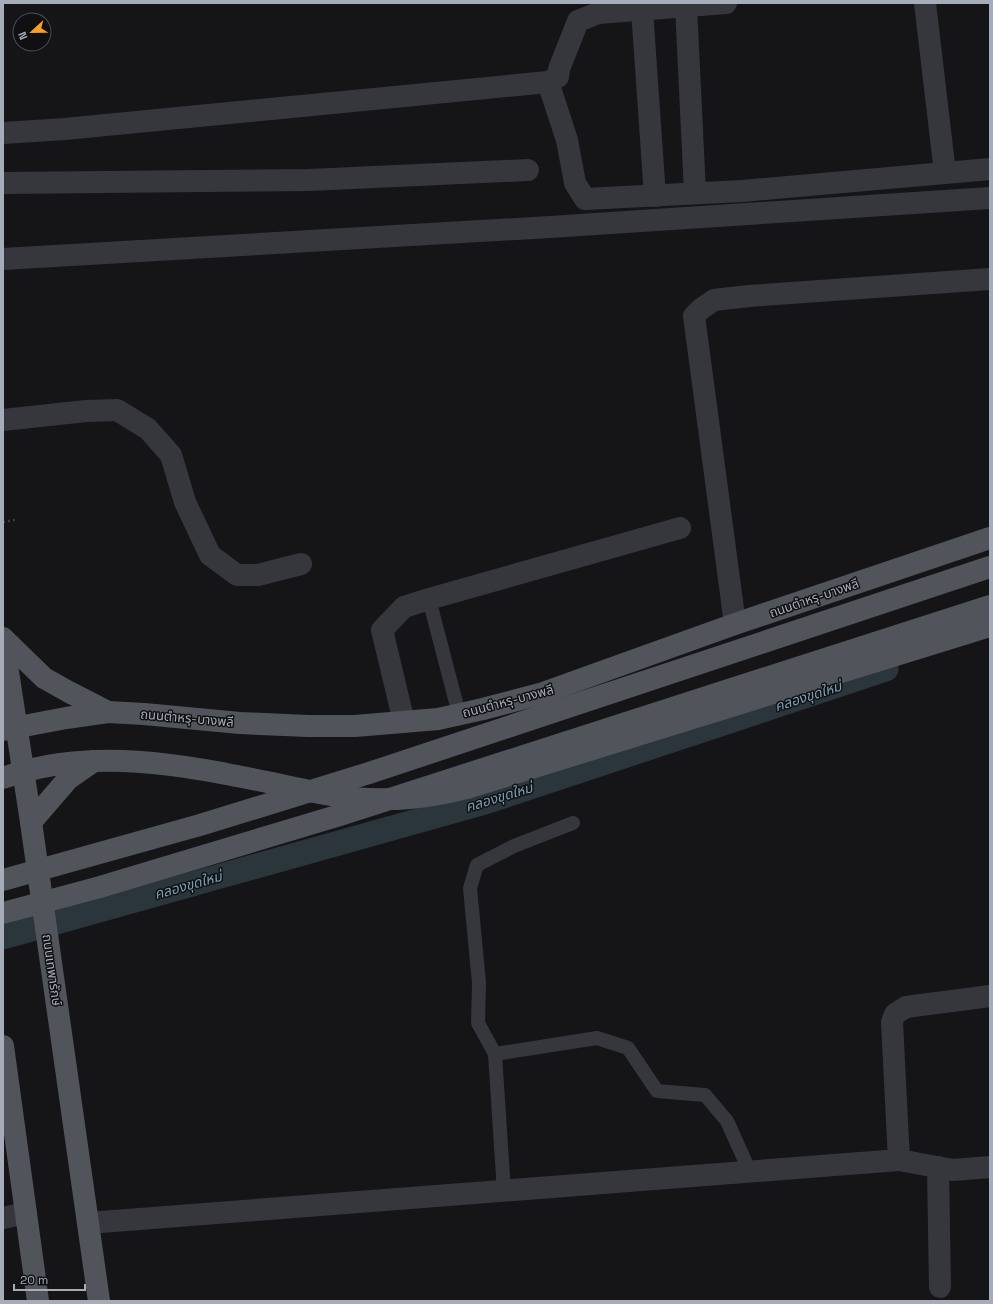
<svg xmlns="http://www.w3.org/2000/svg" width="993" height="1304" viewBox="0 0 993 1304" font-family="'Space Grotesk','Noto Sans Thai',sans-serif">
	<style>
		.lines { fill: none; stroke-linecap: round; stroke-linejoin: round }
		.canal { stroke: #2a363c; stroke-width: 25 }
		.path { stroke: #3b3e43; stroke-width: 2.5; stroke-dasharray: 2 3; stroke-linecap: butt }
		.service { stroke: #35373c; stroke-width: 14 }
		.minor { stroke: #35373c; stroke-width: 22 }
		.primary { stroke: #51555b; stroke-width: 22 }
		.primary-bridge { stroke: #51555b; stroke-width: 22 }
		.labels { text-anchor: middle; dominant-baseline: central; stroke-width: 3; stroke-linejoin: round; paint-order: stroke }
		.street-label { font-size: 13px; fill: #a6adb8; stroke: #101012 }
		.water-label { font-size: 14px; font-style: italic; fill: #7aa0b5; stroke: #101012 }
	</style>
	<rect width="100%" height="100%" fill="#151517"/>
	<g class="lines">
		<!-- canal -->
		<polyline class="canal" points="3,937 485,802 886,669"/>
		<!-- path -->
		<polyline class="path" points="3,522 15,520"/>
		<!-- service -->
		<g class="service">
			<polyline points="429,599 459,714"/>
			<polyline points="495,1054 597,1038 628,1048 657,1091 705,1095 727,1121 750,1172"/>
			<polyline points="504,1192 495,1054 478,1023 479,983 470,888 477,865 514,846 573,823"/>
		</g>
		<!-- minor -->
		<g class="minor">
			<polyline points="925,3 945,173"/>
			<polyline points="686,6 695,193"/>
			<polyline points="642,10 655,196"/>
			<polyline points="548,82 567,140 575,183 585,199 742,191 990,169"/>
			<polyline points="3,133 65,129 548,82 558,77 559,69 578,21 598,13 726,3"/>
			<polyline points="3,183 309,180 528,170"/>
			<polyline points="3,259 550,227 990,198"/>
			<polyline points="3,420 86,411 117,410 148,429 171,455 185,502 210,555 237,575 258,575 301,564"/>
			<polyline points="735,624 694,316 701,309 714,300 749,296 990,279"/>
			<polyline points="404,722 382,630 404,607 429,599 680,528"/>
			<polyline points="899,1160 953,1170 990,1167"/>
			<polyline points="938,1167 940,1287"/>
			<polyline points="3,1218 26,1213"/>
			<polyline points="88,1223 899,1160 892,1022 895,1014 906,1007 990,996"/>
		</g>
		<!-- primary -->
		<g class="primary">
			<polyline points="3,638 44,678 69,692 108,712"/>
			<polyline points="3,639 31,822 99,1301"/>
			<polyline points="3,730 66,718 108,712 144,714 240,723 308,726 355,726 438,719 483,709 540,694 735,624 990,538"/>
			<path d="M3 778C91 746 184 765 272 783 310 791 350 801 389 799 417 799 443 794 470 787L990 626"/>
			<polyline points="31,822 68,779 94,761"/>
			<polyline points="3,1046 38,1301"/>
		</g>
		<!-- primary-bridge -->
		<g class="primary-bridge">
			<polyline points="3,880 200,825 369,773 990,567"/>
			<polyline points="3,913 100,887 340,815 990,606"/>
		</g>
	</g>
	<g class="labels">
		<!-- street labels -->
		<g class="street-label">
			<text transform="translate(814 598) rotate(-19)">ถนนตำหรุ-บางพลี</text>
			<text transform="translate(508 701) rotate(-15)">ถนนตำหรุ-บางพลี</text>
			<text transform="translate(187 718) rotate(5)">ถนนตำหรุ-บางพลี</text>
			<text transform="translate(52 970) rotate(82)">ถนนเทพารักษ์</text>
		</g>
		<!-- water labels -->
		<g class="water-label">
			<text transform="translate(808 696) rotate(-18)">คลองขุดใหม่</text>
			<text transform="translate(499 797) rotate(-17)">คลองขุดใหม่</text>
			<text transform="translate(188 885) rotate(-16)">คลองขุดใหม่</text>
		</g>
	</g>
	<!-- border -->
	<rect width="993" height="1304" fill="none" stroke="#a6adb8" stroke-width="8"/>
	<!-- north arrow -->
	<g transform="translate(32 32) rotate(248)"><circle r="19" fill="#101012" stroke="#4c4f54"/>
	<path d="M0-3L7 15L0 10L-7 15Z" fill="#fd9d26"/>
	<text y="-6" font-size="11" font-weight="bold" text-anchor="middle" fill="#a6adb8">N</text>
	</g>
	<!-- scale -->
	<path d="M14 1284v6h71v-6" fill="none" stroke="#a6adb8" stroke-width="2"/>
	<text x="20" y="1284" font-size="12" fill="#a6adb8" stroke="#101012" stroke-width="3" paint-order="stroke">20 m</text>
</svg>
